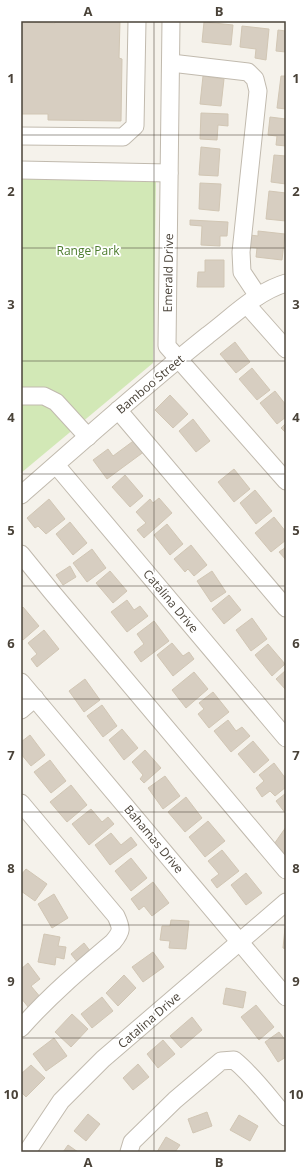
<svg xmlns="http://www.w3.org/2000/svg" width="307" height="1173" viewBox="0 0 307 1173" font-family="'Open Sans',sans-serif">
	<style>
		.green { fill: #d2e8b6 }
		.building { fill: #d7cec1; stroke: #d1c6b4 }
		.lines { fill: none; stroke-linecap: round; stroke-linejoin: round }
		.minor-casing { stroke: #c1baae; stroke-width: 19 }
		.minor { stroke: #fff; stroke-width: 17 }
		.grid { fill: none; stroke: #4a4339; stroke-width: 1; stroke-opacity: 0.55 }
		.labels { text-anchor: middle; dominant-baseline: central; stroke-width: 3.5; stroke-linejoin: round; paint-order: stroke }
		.park-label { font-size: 12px; fill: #4b7b2c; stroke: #fff }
		.street-label { font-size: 12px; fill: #4a4339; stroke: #fff }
		.neatline { fill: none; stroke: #4a4339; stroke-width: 1.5 }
		.grid-label { font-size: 13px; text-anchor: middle; font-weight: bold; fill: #4a4339 }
	</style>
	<rect width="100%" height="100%" fill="#f5f2eb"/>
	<!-- green -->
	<polygon class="green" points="21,178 156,182 153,363 21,473"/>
	<!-- building -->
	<g class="building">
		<polygon points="55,21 120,21 119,58 122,59 121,121 48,120 48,114 21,114 21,22 55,23"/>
		<polygon points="204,22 233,25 231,45 202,42"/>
		<polygon points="242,26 269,29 266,60 255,58 256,49 240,47"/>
		<polygon points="278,30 286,31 286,52 276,51"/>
		<polygon points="203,76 224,79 221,106 200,104"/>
		<polygon points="281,76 286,76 286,109 277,108"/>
		<polygon points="201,113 228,114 228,126 218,125 217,140 200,139"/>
		<polygon points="270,117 286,119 286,146 276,145 277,136 268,135"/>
		<polygon points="201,147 220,149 218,176 199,175"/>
		<polygon points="274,155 286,156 286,184 271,182"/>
		<polygon points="200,183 221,184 219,211 199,209"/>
		<polygon points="269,191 286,193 286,221 266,219"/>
		<polygon points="190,220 228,222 227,236 220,236 220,246 201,245 202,226 190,225"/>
		<polygon points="258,231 285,234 282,260 256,257 257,248 249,247 250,235 258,236"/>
		<polygon points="205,260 224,260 224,287 197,287 198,272 205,272"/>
		<polygon points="235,342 250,362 236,373 220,354"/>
		<polygon points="252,368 270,390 257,400 239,379"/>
		<polygon points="275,391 286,405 286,417 277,424 260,403"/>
		<polygon points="170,395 188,414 173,428 155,410"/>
		<polygon points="193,419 210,441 196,452 179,431"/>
		<polygon points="286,423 286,433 281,428"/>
		<polygon points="136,439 145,451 107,479 93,460 108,449 113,456"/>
		<polygon points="234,469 250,489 234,502 218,482"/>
		<polygon points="125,475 143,496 130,507 112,487"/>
		<polygon points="255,490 272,511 256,524 240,503"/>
		<polygon points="159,498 172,513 144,538 137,530 146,523 136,512 150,499 153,503"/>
		<polygon points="49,499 65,519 46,534 38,526 35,528 27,518"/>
		<polygon points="274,517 286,532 286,540 271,552 255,533"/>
		<polygon points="70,522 87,543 73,555 56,534"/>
		<polygon points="167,524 183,544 170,555 154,535"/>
		<polygon points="191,545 207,565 194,576 188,569 185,572 174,559"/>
		<polygon points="286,547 286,560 279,552"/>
		<polygon points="92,549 106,568 87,582 73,563"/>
		<polygon points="70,566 76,577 63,585 56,575"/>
		<polygon points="110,571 127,591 113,603 96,583"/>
		<polygon points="212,571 226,592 211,602 197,581"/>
		<polygon points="229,595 241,610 224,624 212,609"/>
		<polygon points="127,600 134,610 140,606 148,616 127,632 111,612"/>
		<polygon points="23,607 39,626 23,640 21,638 21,609"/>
		<polygon points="252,618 267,639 251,651 236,630"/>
		<polygon points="154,621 169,641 141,662 134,652 144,644 137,634"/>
		<polygon points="44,630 59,649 37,667 31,659 37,654 28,643"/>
		<polygon points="172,643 183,656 189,652 194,659 173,676 157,655"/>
		<polygon points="268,644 285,664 272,676 255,655"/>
		<polygon points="286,670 286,690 276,679"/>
		<polygon points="194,672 208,689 186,708 172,690"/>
		<polygon points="85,679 100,700 84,712 69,691"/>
		<polygon points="213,692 229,712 209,728 198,714 204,709 199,703"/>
		<polygon points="102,705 117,726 103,737 87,716"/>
		<polygon points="228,720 236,731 242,727 250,736 231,752 214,731"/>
		<polygon points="122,729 138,748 124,760 109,740"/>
		<polygon points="30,735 45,755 31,766 21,754 21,742"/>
		<polygon points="253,741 269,760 254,773 238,754"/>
		<polygon points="145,750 161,768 144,783 140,779 143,775 132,762"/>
		<polygon points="50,760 66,781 51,793 34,772"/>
		<polygon points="274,763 286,779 286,787 275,796 270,791 262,797 256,788 264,781 259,775"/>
		<polygon points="165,776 180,796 163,809 148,788"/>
		<polygon points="71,785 87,805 67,822 50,802"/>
		<polygon points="286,793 286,814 276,801"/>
		<polygon points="186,797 202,818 185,832 168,812"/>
		<polygon points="91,809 102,822 108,817 114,824 89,845 72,824"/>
		<polygon points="208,821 225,841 205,857 189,837"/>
		<polygon points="286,827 286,857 272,847"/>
		<polygon points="111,833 121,845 131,837 137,845 110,865 95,845"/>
		<polygon points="222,850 239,871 217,888 211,880 219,874 208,861"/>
		<polygon points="131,858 147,878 131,891 115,871"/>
		<polygon points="26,869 47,884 35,901 21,891 21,875"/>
		<polygon points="246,873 262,893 246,905 231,885"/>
		<polygon points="153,882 169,903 152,916 144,906 139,910 131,899"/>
		<polygon points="54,894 68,918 52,928 38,904"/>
		<polygon points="171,920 189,921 186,949 169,948 170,941 160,940 162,926 170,926"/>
		<polygon points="285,928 286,928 286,949 283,948"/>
		<polygon points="44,934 60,937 58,946 66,947 64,959 56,957 55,965 38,962"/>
		<polygon points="84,943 91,952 78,963 71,954"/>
		<polygon points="153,952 164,967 143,982 132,967"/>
		<polygon points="28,963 40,979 31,986 41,998 29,1008 21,998 21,969"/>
		<polygon points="124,975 136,988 118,1006 106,993"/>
		<polygon points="226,988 246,992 243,1008 223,1004"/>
		<polygon points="102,997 113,1011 92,1028 81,1014"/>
		<polygon points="256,1005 274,1027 259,1040 241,1017"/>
		<polygon points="72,1014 88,1029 71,1047 55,1032"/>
		<polygon points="192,1017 202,1030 181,1048 170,1036"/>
		<polygon points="279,1032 286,1041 286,1057 278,1062 265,1042"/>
		<polygon points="54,1038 67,1056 46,1071 33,1054"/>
		<polygon points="163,1040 175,1054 158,1068 147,1054"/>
		<polygon points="138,1064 149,1077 133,1090 123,1078"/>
		<polygon points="31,1065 45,1078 26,1097 21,1092 21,1074"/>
		<polygon points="207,1112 212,1126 193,1133 188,1119"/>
		<polygon points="88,1114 100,1124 86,1141 74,1131"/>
		<polygon points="239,1115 258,1126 250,1141 230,1130"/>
		<polygon points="166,1137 180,1145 175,1152 157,1152"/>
		<polygon points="68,1145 78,1152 63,1152"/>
	</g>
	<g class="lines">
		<!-- minor casing -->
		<g class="minor-casing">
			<g id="minor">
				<polyline points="171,21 167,346 286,481"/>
				<polyline points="171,63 248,72 255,79 258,91 241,252 242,272 258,296"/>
				<polyline points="21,136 123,137 135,126 137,21"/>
				<polyline points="21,170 169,173"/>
				<polyline points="247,305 286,349"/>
				<polyline points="21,396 44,396 56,402 88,437"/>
				<polyline points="118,410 286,608"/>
				<polyline points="56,465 286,738"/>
				<path d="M21 495C83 441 144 386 208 335 232 317 256 292 286 283"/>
				<polyline points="21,554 51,591 286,870"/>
				<polyline points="21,682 286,997"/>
				<polyline points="21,710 35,698"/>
				<path d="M21 803 116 916C122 929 122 931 113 942 81 969 49 996 21 1028"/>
				<polyline points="27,1152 61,1101 103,1059 286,902"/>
				<path d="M129 1152 132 1142 175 1100 221 1061 234 1060C254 1076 269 1098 286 1117"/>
			</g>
		</g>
		<!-- minor -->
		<use href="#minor" class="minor"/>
	</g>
	<!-- grid -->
	<path class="grid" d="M154 21V1152M21 135H286M21 248H286M21 361H286M21 474H286M21 586H286M21 699H286M21 812H286M21 925H286M21 1038H286"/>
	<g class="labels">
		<!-- park labels -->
		<g class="park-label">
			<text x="88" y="250">Range Park</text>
		</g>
		<!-- street labels -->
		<g class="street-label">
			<text transform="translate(168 273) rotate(-89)">Emerald Drive</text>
			<text transform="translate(150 384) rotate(-40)">Bamboo Street</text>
			<text transform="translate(171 601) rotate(50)">Catalina Drive</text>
			<text transform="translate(154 839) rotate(50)">Bahamas Drive</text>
			<text transform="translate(149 1020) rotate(-41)">Catalina Drive</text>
		</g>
	</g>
	<!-- border -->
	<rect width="307" height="1173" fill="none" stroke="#ffffff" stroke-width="44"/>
	<rect x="22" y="22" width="263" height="1129" class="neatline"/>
	<g class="grid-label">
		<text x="88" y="16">A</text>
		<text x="219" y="16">B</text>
		<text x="11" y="83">1</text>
		<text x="296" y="83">1</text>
		<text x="11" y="196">2</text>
		<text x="296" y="196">2</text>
		<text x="11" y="309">3</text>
		<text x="296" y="309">3</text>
		<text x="11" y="422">4</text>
		<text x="296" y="422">4</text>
		<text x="11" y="535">5</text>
		<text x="296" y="535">5</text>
		<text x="11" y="648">6</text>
		<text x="296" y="648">6</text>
		<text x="11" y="760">7</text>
		<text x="296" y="760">7</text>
		<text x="11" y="873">8</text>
		<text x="296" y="873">8</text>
		<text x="11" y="986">9</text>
		<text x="296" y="986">9</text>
		<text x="11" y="1099">10</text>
		<text x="296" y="1099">10</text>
		<text x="88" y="1167">A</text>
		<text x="219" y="1167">B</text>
	</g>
</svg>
